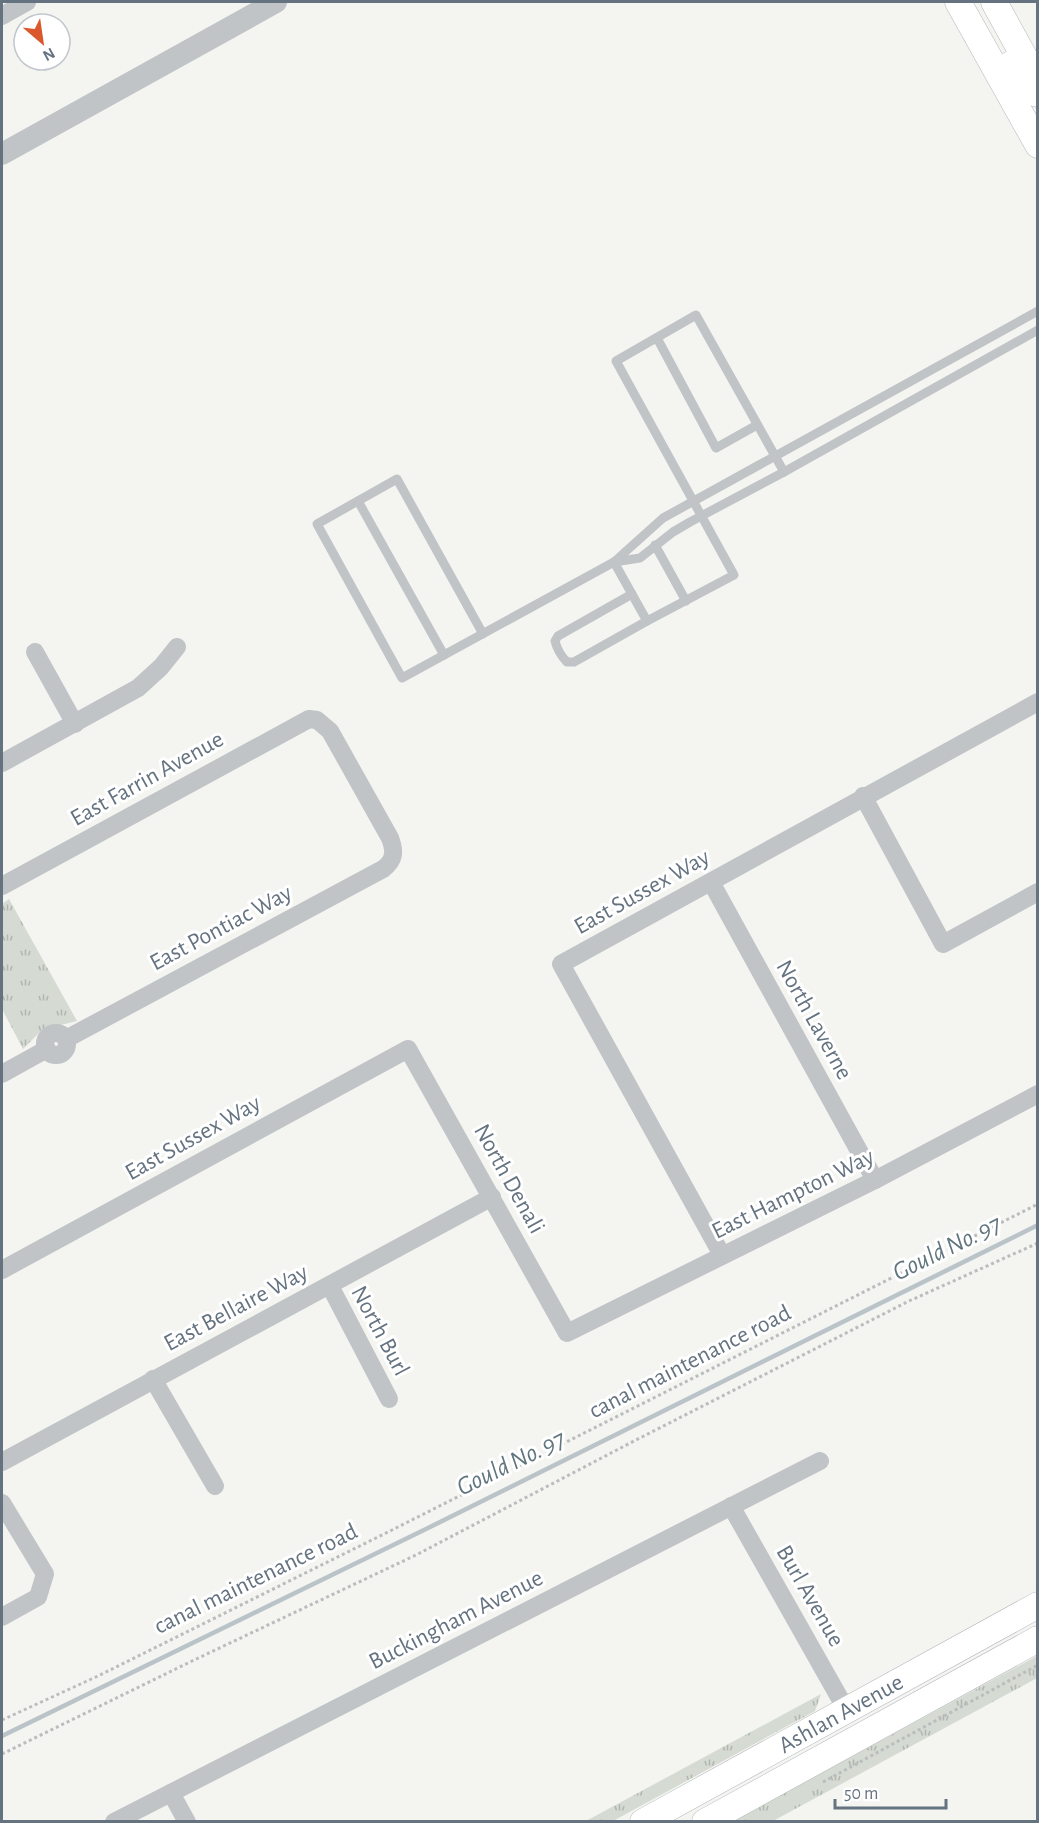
<svg xmlns="http://www.w3.org/2000/svg" width="1039" height="1823" viewBox="0 0 1039 1823" font-family="'Alegreya Sans',sans-serif">
	<style>
		.park { fill: url(#park-tufts) }
		.lines { fill: none; stroke-linecap: round; stroke-linejoin: round }
		.stream { stroke: #b9c3c8; stroke-width: 4.5 }
		.secondary-casing { stroke: #b3b7bb; stroke-width: 27 }
		.path { stroke: #babcbe; stroke-width: 3; stroke-dasharray: 3 3; stroke-linecap: butt }
		.service { stroke: #c0c4c7; stroke-width: 9 }
		.minor { stroke: #c0c4c7; stroke-width: 18 }
		.tertiary { stroke: #c0c4c7; stroke-width: 22 }
		.secondary { stroke: #fff; stroke-width: 26 }
		.labels { text-anchor: middle; dominant-baseline: central; stroke-width: 6; stroke-linejoin: round; paint-order: stroke }
		.street-label { font-size: 24px; fill: #657380; stroke: #fff }
		.water-label { font-size: 26px; font-style: italic; fill: #60757e; stroke: #fff }
	</style>
	<defs>
		<pattern id="park-tufts" width="24" height="20" patternUnits="userSpaceOnUse" patternTransform="scale(1.5)"><rect width="24" height="20" fill="#d5dbd2"/><path d="M3 7l-1-3M5 7V3M7 7l1-3M15 17l-1-3M17 17v-4M19 17l1-3" fill="none" stroke="#b0b6b0"/></pattern>
	</defs>
	<rect width="100%" height="100%" fill="#f4f4f1"/>
	<!-- park -->
	<g class="park">
		<polygon points="9,899 77,1021 48,1028 40,1032 23,1049 2,1009 2,904"/>
		<polygon points="1037,1656 1037,1678 773,1821 733,1821"/>
		<polygon points="821,1694 815,1711 613,1821 586,1821"/>
	</g>
	<g class="lines">
		<!-- stream -->
		<polyline class="stream" points="2,1736 426,1529 1038,1225"/>
		<!-- secondary casing -->
		<g class="secondary-casing">
			<g id="secondary">
				<polyline points="958,2 1038,145"/>
				<polyline points="994,2 1037,80"/>
				<polyline points="1011,64 1027,91 1038,94"/>
				<polyline points="643,1822 1038,1605"/>
				<polyline points="705,1822 1038,1639"/>
			</g>
		</g>
		<!-- path -->
		<g class="path">
			<polyline points="2,1720 98,1676 392,1530 1038,1204"/>
			<polyline points="2,1754 192,1661 416,1555 634,1441 909,1301 1038,1243"/>
			<polyline points="823,1782 1038,1665"/>
		</g>
		<!-- service -->
		<g class="service">
			<polyline points="657,338 716,448 757,425"/>
			<polyline points="358,501 444,655"/>
			<polyline points="655,545 686,601"/>
			<polyline points="614,562 647,621 734,575 616,361 696,315 784,472"/>
			<polyline points="614,562 640,558 673,532 690,522 784,472 1038,330"/>
			<path d="M632 594 558 636 555 641C557 649 561 656 567 662H574L647 621"/>
			<polyline points="483,634 397,479 317,524 402,678 614,562 663,518 1038,311"/>
		</g>
		<!-- minor -->
		<g class="minor">
			<polyline points="2,16 27,2"/>
			<polyline points="35,652 75,724"/>
			<polyline points="2,763 138,688 161,667 177,647"/>
			<polyline points="863,796 943,944 1038,892"/>
			<polyline points="711,882 875,1180"/>
			<path d="M2 886 309 719 317 720 330 731 390 838C395 851 395 860 383 869L66 1039"/>
			<circle cx="56" cy="1044" r="11"/>
			<polyline points="2,1074 47,1049"/>
			<polyline points="722,1255 561,964 1038,702"/>
			<polyline points="2,1270 408,1049 567,1333 875,1180 1038,1094"/>
			<polyline points="330,1286 389,1399"/>
			<polyline points="153,1379 215,1486"/>
			<polyline points="2,1462 492,1197"/>
			<polyline points="2,1503 45,1574 38,1597 2,1617"/>
			<polyline points="731,1506 847,1711"/>
			<polyline points="171,1793 187,1822"/>
			<polyline points="114,1822 820,1461"/>
		</g>
		<!-- tertiary -->
		<polyline class="tertiary" points="2,154 276,2"/>
		<!-- secondary -->
		<use href="#secondary" class="secondary"/>
	</g>
	<g class="labels">
		<!-- street labels -->
		<g class="street-label">
			<text transform="translate(147 779) rotate(-29)">East Farrin Avenue</text>
			<text transform="translate(642 892) rotate(-29)">East Sussex Way</text>
			<text transform="translate(221 928) rotate(-28)">East Pontiac Way</text>
			<text transform="translate(814 1020) rotate(61)">North Laverne</text>
			<text transform="translate(193 1138) rotate(-29)">East Sussex Way</text>
			<text transform="translate(509 1179) rotate(61)">North Denali</text>
			<text transform="translate(793 1194) rotate(-26)">East Hampton Way</text>
			<text transform="translate(236 1308) rotate(-28)">East Bellaire Way</text>
			<text transform="translate(380 1331) rotate(62)">North Burl</text>
			<text transform="translate(690 1362) rotate(-27)">canal maintenance road</text>
			<text transform="translate(256 1579) rotate(-26)">canal maintenance road</text>
			<text transform="translate(810 1596) rotate(60)">Burl Avenue</text>
			<text transform="translate(456 1620) rotate(-27)">Buckingham Avenue</text>
			<text transform="translate(841 1714) rotate(-29)">Ashlan Avenue</text>
		</g>
		<!-- water labels -->
		<g class="water-label">
			<text transform="translate(947 1248) rotate(-26)">Gould No. 97</text>
			<text transform="translate(511 1463) rotate(-26)">Gould No. 97</text>
		</g>
	</g>
	<!-- border -->
	<rect width="1039" height="1823" fill="none" stroke="#657380" stroke-width="6"/>
	<!-- north arrow -->
	<g transform="translate(42 42) rotate(151)"><circle r="28" fill="#ffffff" stroke="#c1c7cc" stroke-width="1.5"/>
	<path d="M0-4.5L10 22L0 15L-10 22Z" fill="#da582b"/>
	<text y="-9" font-size="16" font-weight="bold" text-anchor="middle" fill="#657380">N</text>
	</g>
	<!-- scale -->
	<path d="M835 1799v9h111v-9" fill="none" stroke="#657380" stroke-width="3"/>
	<text x="844" y="1799" font-size="18" fill="#657380" stroke="#ffffff" stroke-width="4.5" paint-order="stroke">50 m</text>
</svg>
